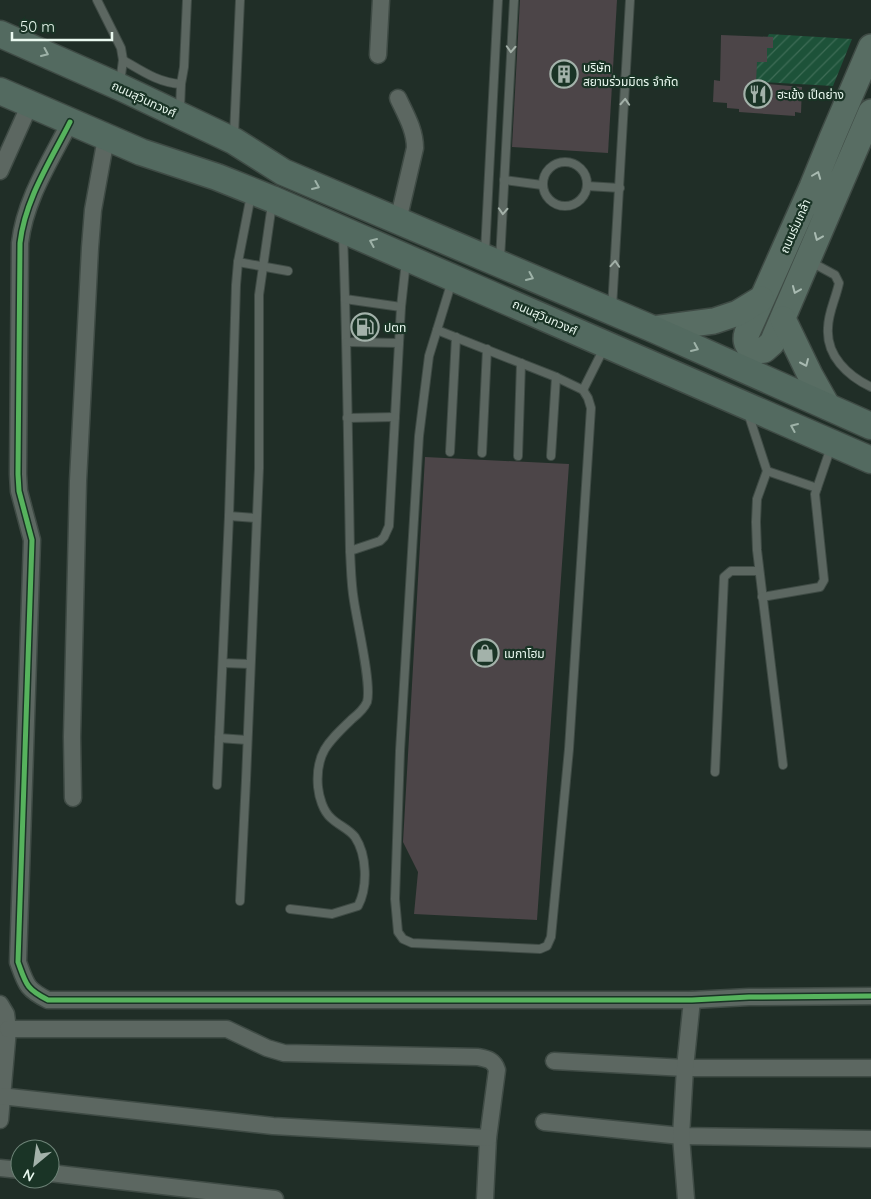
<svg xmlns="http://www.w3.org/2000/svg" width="871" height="1199" viewBox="0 0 871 1199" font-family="Quicksand,'Noto Sans Thai',sans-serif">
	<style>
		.garden { fill: url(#garden-furrows) }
		.building { fill: #4c4548 }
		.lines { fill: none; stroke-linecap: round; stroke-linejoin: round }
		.service-casing { stroke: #3f4b45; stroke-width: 10 }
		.minor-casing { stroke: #3f4b45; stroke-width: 19 }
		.primary-casing { stroke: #3f4b45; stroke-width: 28 }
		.trunk-casing { stroke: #3f4b45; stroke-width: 29 }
		.service { stroke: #5c6761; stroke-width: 8 }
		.minor { stroke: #5c6761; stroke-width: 16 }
		.primary { stroke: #586d63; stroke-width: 25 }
		.trunk { stroke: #536a60; stroke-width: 26 }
		.cycleway-casing { stroke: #1a3426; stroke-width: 8 }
		.cycleway { stroke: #56b35d; stroke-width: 5 }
		.oneway { stroke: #a3b0a8 }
		.oneway2 { stroke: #9eb2a8 }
		.oneway3 { stroke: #a8bab1 }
		.labels { text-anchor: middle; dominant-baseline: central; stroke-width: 4.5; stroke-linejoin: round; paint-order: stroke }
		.poi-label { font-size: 12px; fill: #eaf9f0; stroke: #1a3426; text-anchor: start }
		.street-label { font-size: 12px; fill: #eaf9f0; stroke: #1a3426 }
	</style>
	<defs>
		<pattern id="garden-furrows" width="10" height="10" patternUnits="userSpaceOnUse" patternTransform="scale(1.25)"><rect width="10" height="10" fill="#1d5239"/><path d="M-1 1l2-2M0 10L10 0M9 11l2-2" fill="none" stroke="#3e6c56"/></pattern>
	</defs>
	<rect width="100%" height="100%" fill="#202e27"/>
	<!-- garden -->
	<polygon class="garden" points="769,34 852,39 833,86 745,81"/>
	<!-- building -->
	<g class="building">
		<polygon points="520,0 617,0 608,153 512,147"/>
		<polygon points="721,35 773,37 773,48 767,48 767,62 757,62 756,83 802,87 801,113 795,112 795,116 739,112 739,109 727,108 727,103 713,102 714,80 720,81"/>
		<polygon points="425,457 569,464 537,920 414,914 418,872 403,842"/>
	</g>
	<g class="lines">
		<!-- service casing -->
		<g class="service-casing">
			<g id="service">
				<polyline points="97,0 121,48 123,60"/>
				<path d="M120 83 123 60C142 71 159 83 181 84L184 67 187 0"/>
				<polyline points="180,109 181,84"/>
				<polyline points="234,135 240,0"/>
				<circle cx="565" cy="184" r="22"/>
				<polyline points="504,180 542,185"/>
				<polyline points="587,186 620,188"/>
				<path d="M343 235C347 340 348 446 350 551L380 541 384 537 389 526 401 307 406 261"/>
				<polyline points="485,252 498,0"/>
				<polyline points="500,260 514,0"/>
				<polyline points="238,262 288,271"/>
				<path d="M811 262 835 275 839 283C836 298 828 313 828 328 826 356 848 376 871 387"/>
				<polyline points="452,281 429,356 419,436 400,751 395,899 398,932 403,939 412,943 540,949 547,946 551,937 569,749 591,408 588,398 583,390"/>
				<polyline points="345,299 401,307"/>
				<polyline points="612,308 630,0"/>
				<polyline points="437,330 556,377 583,390 604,348"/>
				<polyline points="347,342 399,343"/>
				<polyline points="748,413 767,471 757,499 756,522 757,550 783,765"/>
				<polyline points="347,418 395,417"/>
				<polyline points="450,452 456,337"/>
				<polyline points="482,453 487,349"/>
				<polyline points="518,456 521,363"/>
				<polyline points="551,456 556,377"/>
				<polyline points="767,471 817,488"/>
				<polyline points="229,516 256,518"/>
				<polyline points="762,597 820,587 824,580 815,494 831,447"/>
				<polyline points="223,663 250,664"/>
				<polyline points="219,738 247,740"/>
				<polyline points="715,772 724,577 731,571 759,571"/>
				<polyline points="217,785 229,516 236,285 238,262 251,195"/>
				<polyline points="240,901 246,780 259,468 259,295 272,204"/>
				<path d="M290 909 332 914 358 906C368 887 367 855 355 837 349 829 338 825 331 818 323 811 319 797 318 787 315 753 329 741 352 719 357 715 364 709 367 702 372 685 357 622 354 601 351 584 351 567 350 551"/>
			</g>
		</g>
		<!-- minor casing -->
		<g class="minor-casing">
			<g id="minor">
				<polyline points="378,55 381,0"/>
				<path d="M398 98C406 115 415 130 415 148L398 221"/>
				<path d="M70 122C51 160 25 199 20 243L18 474 19 491 32 540 18 962C26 984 26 989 48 1000H692L749 997 871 996"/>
				<polyline points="0,171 30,104"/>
				<polyline points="73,798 72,737 78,481 90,248 93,210 106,138"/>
				<polyline points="0,1004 6,1014 8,1029 0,1120"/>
				<path d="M8 1029H227L267 1048 284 1053 478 1057C488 1059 494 1060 497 1070L488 1138 485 1199"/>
				<polyline points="554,1061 685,1068 871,1068"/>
				<polyline points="0,1096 273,1126 488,1138"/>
				<polyline points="544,1122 681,1136 871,1139"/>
				<polyline points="0,1168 20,1170"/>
				<polyline points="50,1173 275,1199"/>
				<polyline points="686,1199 681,1136 685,1068 692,1000"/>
			</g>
		</g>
		<!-- primary casing -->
		<g class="primary-casing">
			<g id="primary">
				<path d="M871 47 832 138 812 187 747 333C743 345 752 353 764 350L772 343 871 112"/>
				<polyline points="783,319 810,375 828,407"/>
				<polyline points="653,329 714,321 738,313 761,299"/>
			</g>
		</g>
		<!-- trunk casing -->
		<g class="trunk-casing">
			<g id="trunk">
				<polyline points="0,34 120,87 234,141 283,172 653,329 871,426"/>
				<polyline points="0,91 141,152 217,177 272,199 871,460"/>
			</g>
		</g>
		<!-- service -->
		<use href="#service" class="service"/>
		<!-- minor -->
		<use href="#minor" class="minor"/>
		<!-- primary -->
		<use href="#primary" class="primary"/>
		<!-- trunk -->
		<use href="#trunk" class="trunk"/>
		<!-- cycleway casing -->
		<g class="cycleway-casing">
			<path id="cycleway" d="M70 122C51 160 25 199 20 243L18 474 19 491 32 540 18 962C26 984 26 989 48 1000H692L749 997 871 996"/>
		</g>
		<!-- cycleway -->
		<use href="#cycleway" class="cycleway"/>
	</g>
	<!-- one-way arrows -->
	<defs><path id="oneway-chevron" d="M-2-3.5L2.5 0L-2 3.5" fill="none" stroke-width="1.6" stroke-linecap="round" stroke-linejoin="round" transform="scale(1.25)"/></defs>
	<g class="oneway">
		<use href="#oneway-chevron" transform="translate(511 49) rotate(93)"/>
		<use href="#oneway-chevron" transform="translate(625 102) rotate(-87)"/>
		<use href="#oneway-chevron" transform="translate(503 211) rotate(93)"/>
		<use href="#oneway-chevron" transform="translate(615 264) rotate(-86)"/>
	</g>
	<g class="oneway2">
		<use href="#oneway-chevron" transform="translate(45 53) rotate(24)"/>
		<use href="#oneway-chevron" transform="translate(316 186) rotate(23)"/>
		<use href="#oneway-chevron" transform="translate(373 242) rotate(-157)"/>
		<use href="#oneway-chevron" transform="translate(530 277) rotate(24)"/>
		<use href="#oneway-chevron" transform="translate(695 348) rotate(24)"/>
		<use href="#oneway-chevron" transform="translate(794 427) rotate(-157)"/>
	</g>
	<g class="oneway3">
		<use href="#oneway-chevron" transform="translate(817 175) rotate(-69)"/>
		<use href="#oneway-chevron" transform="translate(818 237) rotate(113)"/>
		<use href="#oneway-chevron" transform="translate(796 290) rotate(113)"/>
		<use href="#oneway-chevron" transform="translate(805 363) rotate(66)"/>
	</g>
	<!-- icons -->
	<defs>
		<g id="building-ring" transform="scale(1.4375)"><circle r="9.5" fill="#1a3426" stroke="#a3b2aa" stroke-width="1.5"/><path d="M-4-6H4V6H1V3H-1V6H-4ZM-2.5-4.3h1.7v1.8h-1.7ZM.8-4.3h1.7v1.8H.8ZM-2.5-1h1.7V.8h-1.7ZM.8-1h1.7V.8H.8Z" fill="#a3b2aa"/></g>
		<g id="restaurant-ring" transform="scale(1.4375)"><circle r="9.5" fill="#1a3426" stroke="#a3b2aa" stroke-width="1.5"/><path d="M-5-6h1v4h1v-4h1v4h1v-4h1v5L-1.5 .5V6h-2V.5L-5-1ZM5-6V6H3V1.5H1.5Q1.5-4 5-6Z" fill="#a3b2aa"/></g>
		<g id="fuel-ring" transform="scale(1.4375)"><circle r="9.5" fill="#1a3426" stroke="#a3b2aa" stroke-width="1.5"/><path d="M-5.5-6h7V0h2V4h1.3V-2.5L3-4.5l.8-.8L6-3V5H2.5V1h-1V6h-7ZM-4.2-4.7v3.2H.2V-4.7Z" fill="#a3b2aa"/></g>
		<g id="shop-ring" transform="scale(1.4375)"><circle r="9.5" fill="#1a3426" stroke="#a3b2aa" stroke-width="1.5"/><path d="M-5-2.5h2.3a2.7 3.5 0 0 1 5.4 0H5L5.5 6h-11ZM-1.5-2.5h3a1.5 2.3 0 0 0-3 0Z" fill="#a3b2aa"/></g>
	</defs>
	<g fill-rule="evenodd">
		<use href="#building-ring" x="564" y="74"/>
		<use href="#restaurant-ring" x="758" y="94"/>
		<use href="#fuel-ring" x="365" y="327"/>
		<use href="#shop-ring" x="485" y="653"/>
	</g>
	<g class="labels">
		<!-- poi labels -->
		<g class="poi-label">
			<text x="583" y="67">บริษัท<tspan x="583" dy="14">สยามร่วมมิตร จำกัด</tspan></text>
			<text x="777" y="94">ฮะเข้ง เป็ดย่าง</text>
			<text x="384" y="327">ปตท</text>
			<text x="504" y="653">เมกาโฮม</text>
		</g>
		<!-- street labels -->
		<g class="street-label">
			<text transform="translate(144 99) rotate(25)">ถนนสุวินทวงศ์</text>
			<text transform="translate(795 226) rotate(-66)">ถนนร่มเกล้า</text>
			<text transform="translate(545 317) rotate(24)">ถนนสุวินทวงศ์</text>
		</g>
	</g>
	<!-- north arrow -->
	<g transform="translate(35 1164) rotate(209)"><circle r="24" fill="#1a3426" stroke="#6d8377"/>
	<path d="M0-4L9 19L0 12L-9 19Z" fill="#a3b2aa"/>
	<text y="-8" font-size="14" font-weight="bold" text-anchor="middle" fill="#eaf9f0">N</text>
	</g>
	<!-- scale -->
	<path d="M12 32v8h100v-8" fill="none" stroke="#eaf9f0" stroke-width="2.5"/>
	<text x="20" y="32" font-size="15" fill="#eaf9f0" stroke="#1a3426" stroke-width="4" paint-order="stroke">50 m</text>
</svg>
